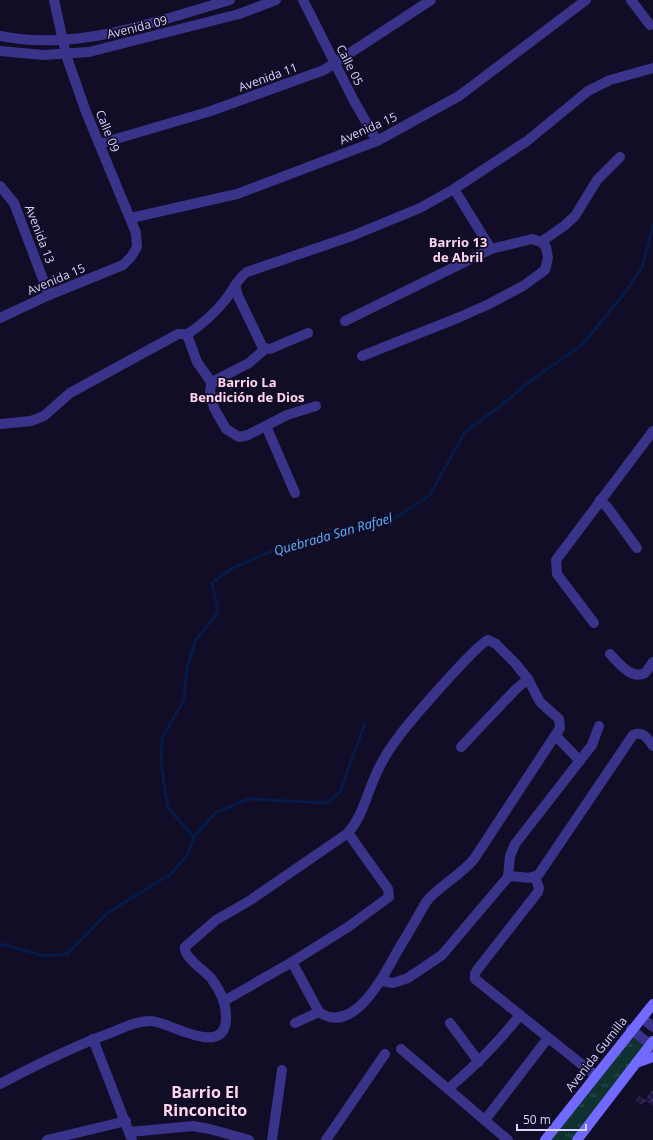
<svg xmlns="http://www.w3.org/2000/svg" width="653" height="1140" viewBox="0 0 653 1140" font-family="'Open Sans',sans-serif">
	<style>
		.grass { fill: url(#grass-tufts) }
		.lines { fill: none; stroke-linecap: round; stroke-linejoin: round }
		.stream { stroke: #051b48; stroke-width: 3 }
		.building { fill: url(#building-cross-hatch) }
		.street { stroke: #39338a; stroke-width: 10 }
		.secondary { stroke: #726aff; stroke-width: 10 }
		.labels { text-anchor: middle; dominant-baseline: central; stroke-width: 3.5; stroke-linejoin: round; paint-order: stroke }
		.street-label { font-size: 12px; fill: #d9d3ff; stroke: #120d27 }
		.neighbourhood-label { font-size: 13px; font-weight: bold; fill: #ffd5ee; stroke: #120d27 }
		.water-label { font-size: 13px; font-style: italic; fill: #61b1ff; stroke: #120d27 }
		.district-label { font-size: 16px; font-weight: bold; fill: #ffd5ee; stroke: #120d27 }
	</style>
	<defs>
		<pattern id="grass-tufts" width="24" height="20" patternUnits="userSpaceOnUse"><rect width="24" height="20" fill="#0f3231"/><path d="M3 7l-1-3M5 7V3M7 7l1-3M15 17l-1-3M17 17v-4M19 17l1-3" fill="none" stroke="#314f50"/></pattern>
		<pattern id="building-cross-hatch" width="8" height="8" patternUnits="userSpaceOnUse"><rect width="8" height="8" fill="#23174a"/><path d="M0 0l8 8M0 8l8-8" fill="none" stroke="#423865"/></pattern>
	</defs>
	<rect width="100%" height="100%" fill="#120d27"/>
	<!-- grass -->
	<polygon class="grass" points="632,1032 649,1045 576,1140 549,1140"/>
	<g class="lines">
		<!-- stream -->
		<g class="stream">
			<polyline points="194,837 168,808 161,764 162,738 184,700 187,667 196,640 218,612 212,583 231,569 279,548 393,519 429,496 465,432 498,408 533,379 582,345 628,289 643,265 653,225"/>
			<polyline points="0,944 45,956 67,954 106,914 172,873 188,854 194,837 215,813 248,799 326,803 340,792 365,723"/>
		</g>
	</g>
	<!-- building -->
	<g class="building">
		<polygon points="653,1090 653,1106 645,1100"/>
		<polygon points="639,1096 646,1101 642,1105 636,1100"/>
	</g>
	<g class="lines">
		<!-- street -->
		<g class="street">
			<polyline points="303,0 354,101 377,141"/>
			<polyline points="631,0 650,25"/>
			<path d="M0 36C78 52 156 21 230 0"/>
			<polyline points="0,51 43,55 89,52 239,14 276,0"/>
			<polyline points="99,144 211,111 324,70 431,0"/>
			<polyline points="0,186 14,203 49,295"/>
			<polyline points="454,189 491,249"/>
			<polyline points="131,218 237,194 377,141 459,96 586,0"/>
			<polyline points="541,242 564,226 575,216 597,180 620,157"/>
			<polyline points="235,285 238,296 263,348 270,349 308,333"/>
			<polyline points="0,318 49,295 123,265 131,257 137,247 136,233 86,112 66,55 54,0"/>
			<polyline points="345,321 491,249 532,239 541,242 546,247 548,258 545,270 523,286 489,304 460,317 362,356"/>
			<path d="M186 335C202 325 214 314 226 299 233 290 237 279 247 272L352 236 420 208 454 189 527 141 588 91 610 80 653 68"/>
			<polyline points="265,349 249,363 216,380 211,385 210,391 214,408 226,429 239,437 248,435 287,415 316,406"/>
			<polyline points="0,424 31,421 44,416 70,393 178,334 184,334 188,337 197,362 212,383"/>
			<polyline points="266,426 295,493"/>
			<polyline points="600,500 608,508 637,548"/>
			<polyline points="594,623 557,574 556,560 653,431"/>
			<path d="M610 654C619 663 631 680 645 673L653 662"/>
			<polyline points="556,736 580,761"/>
			<polyline points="461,747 516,689 528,679"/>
			<polyline points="508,877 510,856 515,844 592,745 599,726"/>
			<polyline points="535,877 539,888 538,892 477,970 475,974 475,979 595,1075"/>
			<polyline points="292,962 319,1012"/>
			<path d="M381 981 393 983 408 978 442 955 508 877C519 874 528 882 539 874L633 735C644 731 647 738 653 746"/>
			<polyline points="224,1001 292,962 348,927 389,897 388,889 348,833"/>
			<polyline points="642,1018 653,1027"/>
			<polyline points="295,1023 319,1012"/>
			<polyline points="450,1023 479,1062"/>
			<polyline points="631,1029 653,1047"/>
			<polyline points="93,1039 132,1140"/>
			<polyline points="401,1049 508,1140"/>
			<path d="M0 1084C36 1065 74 1046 113 1032 125 1027 137 1021 150 1021 167 1020 223 1059 226 1020 227 1005 220 990 211 978 205 971 183 957 185 947L216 920 249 901 348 833C364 814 367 792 378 770 383 759 390 748 397 739 407 724 477 644 488 640L496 644 515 663 528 679 540 702 559 719 560 728 474 859C460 876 440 885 426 902 417 918 408 934 398 950 386 972 354 1037 319 1012"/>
			<path d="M448 1089C475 1066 498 1043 520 1015"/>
			<polyline points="485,1120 548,1038"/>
			<polyline points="130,1132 193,1126 210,1129 249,1140"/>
			<polyline points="47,1140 126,1121"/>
			<polyline points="272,1140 282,1070"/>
			<polyline points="326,1140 385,1054"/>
		</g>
		<!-- secondary -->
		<g class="secondary">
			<polyline points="636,1063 653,1057"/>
			<polyline points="545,1140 653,1004"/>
			<polyline points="577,1140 653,1041"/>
		</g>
	</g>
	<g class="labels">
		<!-- street labels -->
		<g class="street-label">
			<text transform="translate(137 27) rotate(-14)">Avenida 09</text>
			<text transform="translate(350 65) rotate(63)">Calle 05</text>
			<text transform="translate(268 77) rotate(-20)">Avenida 11</text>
			<text transform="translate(368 128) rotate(-24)">Avenida 15</text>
			<text transform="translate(108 131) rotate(68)">Calle 09</text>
			<text transform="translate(40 234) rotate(69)">Avenida 13</text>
			<text transform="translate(56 279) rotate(-23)">Avenida 15</text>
			<text transform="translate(596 1054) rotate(-52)">Avenida Gumilla</text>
		</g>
		<!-- neighbourhood labels -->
		<g class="neighbourhood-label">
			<text x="458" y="242">Barrio 13<tspan x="458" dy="15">de Abril</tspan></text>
			<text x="247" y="382">Barrio La<tspan x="247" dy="15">Bendición de Dios</tspan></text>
		</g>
		<!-- water labels -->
		<g class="water-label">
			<text transform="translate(333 534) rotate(-16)">Quebrada San Rafael</text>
		</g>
		<!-- district labels -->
		<g class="district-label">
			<text x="205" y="1092">Barrio El<tspan x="205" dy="18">Rinconcito</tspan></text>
		</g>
	</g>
	<!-- scale -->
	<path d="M517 1124v6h69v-6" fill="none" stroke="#d9d3ff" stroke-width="2"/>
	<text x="523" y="1124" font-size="12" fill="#d9d3ff" stroke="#120d27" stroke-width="3" paint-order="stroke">50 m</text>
</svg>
